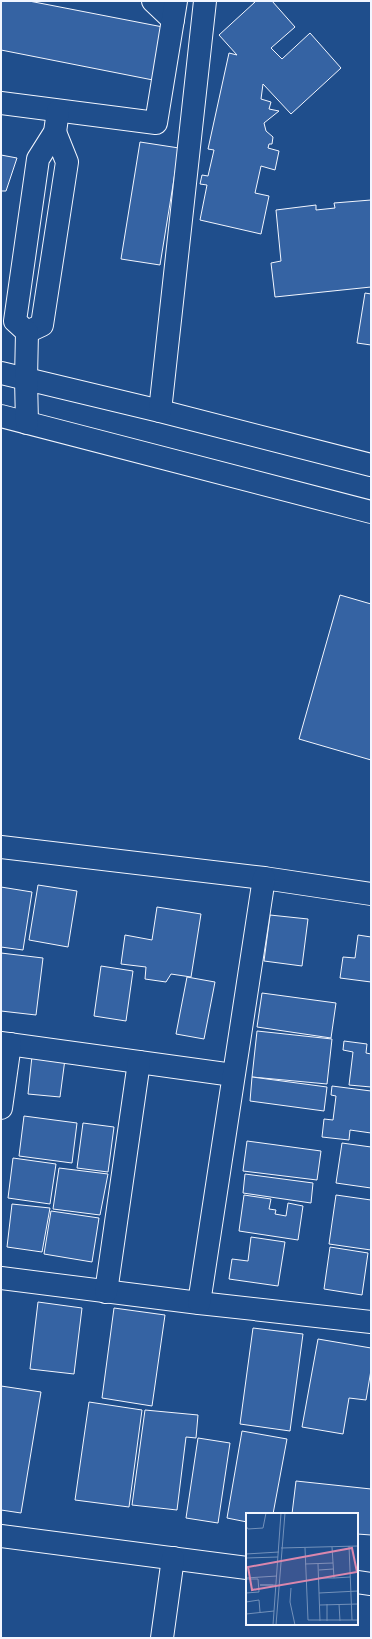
<svg xmlns="http://www.w3.org/2000/svg" width="372" height="1639" viewBox="0 0 372 1639" font-family="Karla,sans-serif">
	<style>
		.building { fill: #3563a3; stroke: #f2f6ff }
		.lines { fill: none; stroke-linecap: round; stroke-linejoin: round }
		.minor-casing { stroke: #f2f6ff; stroke-width: 24 }
		.minor { stroke: #1f4e8c; stroke-width: 22 }
		.inset-road { fill: none; stroke: #7391ba; stroke-width: 1 }
		.view { fill: #da87ad; fill-opacity: 0.15; stroke: #da87ad; stroke-width: 2 }
		.inset-edge { fill: none; stroke: #f2f6ff; stroke-width: 2 }
	</style>
	<rect width="100%" height="100%" fill="#1f4e8c"/>
	<!-- building -->
	<g class="building">
		<polygon points="1,1 29,1 168,28 158,81 1,50"/>
		<polygon points="250,1 272,1 295,27 271,48 282,59 310,33 341,68 291,114 263,84 261,99 271,102 269,109 279,111 264,123 266,131 273,137 272,144 269,144 268,148 279,151 275,170 261,166 255,193 269,196 261,234 200,220 207,185 200,184 202,175 208,176 214,150 208,149 229,53 237,55 219,35 255,2"/>
		<polygon points="140,142 179,148 160,265 121,259"/>
		<polygon points="1,155 17,158 6,191 1,191"/>
		<polygon points="371,200 371,287 275,297 271,263 281,261 276,210 316,205 316,210 335,208 334,203"/>
		<polygon points="365,293 371,294 371,345 357,343"/>
		<polygon points="340,595 371,604 371,760 299,739"/>
		<polygon points="38,885 77,891 68,947 29,940"/>
		<polygon points="1,887 32,892 23,950 1,947"/>
		<polygon points="157,907 201,914 191,977 171,974 166,982 145,979 146,967 121,964 125,935 152,940"/>
		<polygon points="270,915 308,919 302,966 264,961"/>
		<polygon points="358,935 371,937 371,982 340,978 343,957 355,958"/>
		<polygon points="1,953 43,958 36,1015 1,1011"/>
		<polygon points="101,966 133,971 126,1021 94,1016"/>
		<polygon points="187,977 215,982 204,1039 176,1034"/>
		<polygon points="262,993 336,1003 331,1038 257,1027"/>
		<polygon points="257,1031 332,1039 327,1084 252,1077"/>
		<polygon points="344,1041 367,1044 366,1053 371,1054 371,1087 349,1085 353,1052 343,1050"/>
		<polygon points="32,1056 65,1059 60,1097 28,1094"/>
		<polygon points="252,1077 327,1087 324,1111 250,1101"/>
		<polygon points="332,1086 371,1091 371,1133 350,1130 349,1140 322,1137 324,1119 333,1120 336,1096 331,1095"/>
		<polygon points="24,1116 77,1123 72,1163 19,1156"/>
		<polygon points="83,1123 114,1127 108,1172 77,1168"/>
		<polygon points="247,1141 321,1151 317,1180 243,1171"/>
		<polygon points="342,1143 371,1147 371,1188 336,1183"/>
		<polygon points="13,1158 56,1164 50,1204 8,1198"/>
		<polygon points="59,1168 108,1174 100,1215 53,1209"/>
		<polygon points="245,1174 313,1183 311,1203 243,1193"/>
		<polygon points="244,1195 271,1199 269,1209 276,1210 275,1214 286,1216 288,1203 303,1206 298,1240 239,1231"/>
		<polygon points="336,1195 371,1200 371,1250 329,1244"/>
		<polygon points="12,1204 50,1208 42,1252 7,1247"/>
		<polygon points="51,1211 99,1218 92,1262 44,1254"/>
		<polygon points="251,1237 285,1242 278,1286 229,1279 232,1259 248,1261"/>
		<polygon points="330,1247 368,1253 362,1295 324,1289"/>
		<polygon points="38,1302 82,1308 74,1374 30,1369"/>
		<polygon points="114,1308 165,1315 152,1406 102,1398"/>
		<polygon points="253,1328 303,1334 290,1431 240,1424"/>
		<polygon points="318,1339 371,1348 371,1370 366,1400 349,1398 343,1434 302,1427"/>
		<polygon points="1,1386 41,1392 21,1513 1,1510"/>
		<polygon points="89,1402 142,1410 129,1507 75,1500"/>
		<polygon points="145,1410 198,1415 196,1438 186,1437 177,1510 132,1505"/>
		<polygon points="242,1431 287,1439 273,1514 247,1514 247,1522 227,1518"/>
		<polygon points="198,1438 230,1443 218,1523 186,1518"/>
		<polygon points="296,1481 371,1489 371,1535 357,1534 357,1514 292,1514"/>
	</g>
	<g class="lines">
		<!-- minor casing -->
		<g class="minor-casing">
			<g id="minor">
				<polyline points="153,1 173,20"/>
				<polyline points="1,103 156,123 176,1"/>
				<polyline points="27,332 42,325 67,162 55,132"/>
				<polyline points="1,373 160,411 371,465"/>
				<polyline points="160,411 205,1"/>
				<polyline points="1,416 371,512"/>
				<polyline points="27,423 26,379 27,332 15,321 38,159 55,132 58,111"/>
				<polyline points="1,847 264,878 371,894"/>
				<polyline points="1,1043 233,1075"/>
				<polyline points="1,1108 10,1044"/>
				<polyline points="1,1278 199,1303 371,1322"/>
				<polyline points="106,1292 139,1062"/>
				<polyline points="199,1303 264,878"/>
				<polyline points="1,1536 247,1568"/>
				<polyline points="357,1582 371,1584"/>
				<polyline points="162,1638 173,1558"/>
			</g>
		</g>
		<!-- minor -->
		<use href="#minor" class="minor"/>
	</g>
	<!-- overview -->
	<g transform="translate(246 1513)">
		<rect width="112" height="112" fill="#1f4e8c"/>
		<path class="inset-road" d="M0 13 2 16 17 15 20 0M103 33 106 107M86 34 88 65 104 64M35 35 112 33M59 35 62 107H112M0 41 33 39M0 45 32 44M59 51 87 50M72 51 74 108M73 57 87 56M0 65 31 63M73 65H88M0 66H12L13 79 0 80M14 72H30M14 72H27M45 75 44 89 49 112M73 80 112 78M0 89 13 87 14 99M81 91V108M93 91 94 108M74 92 112 91M0 101 28 98M27 112 35 0M30 112 39 0"/>
		<path class="view" d="M106 35 111 59 6 77 2 54Z"/>
		<rect width="112" height="112" class="inset-edge"/>
	</g>
	<!-- border -->
	<rect width="372" height="1639" fill="none" stroke="#f2f6ff" stroke-width="4"/>
</svg>
